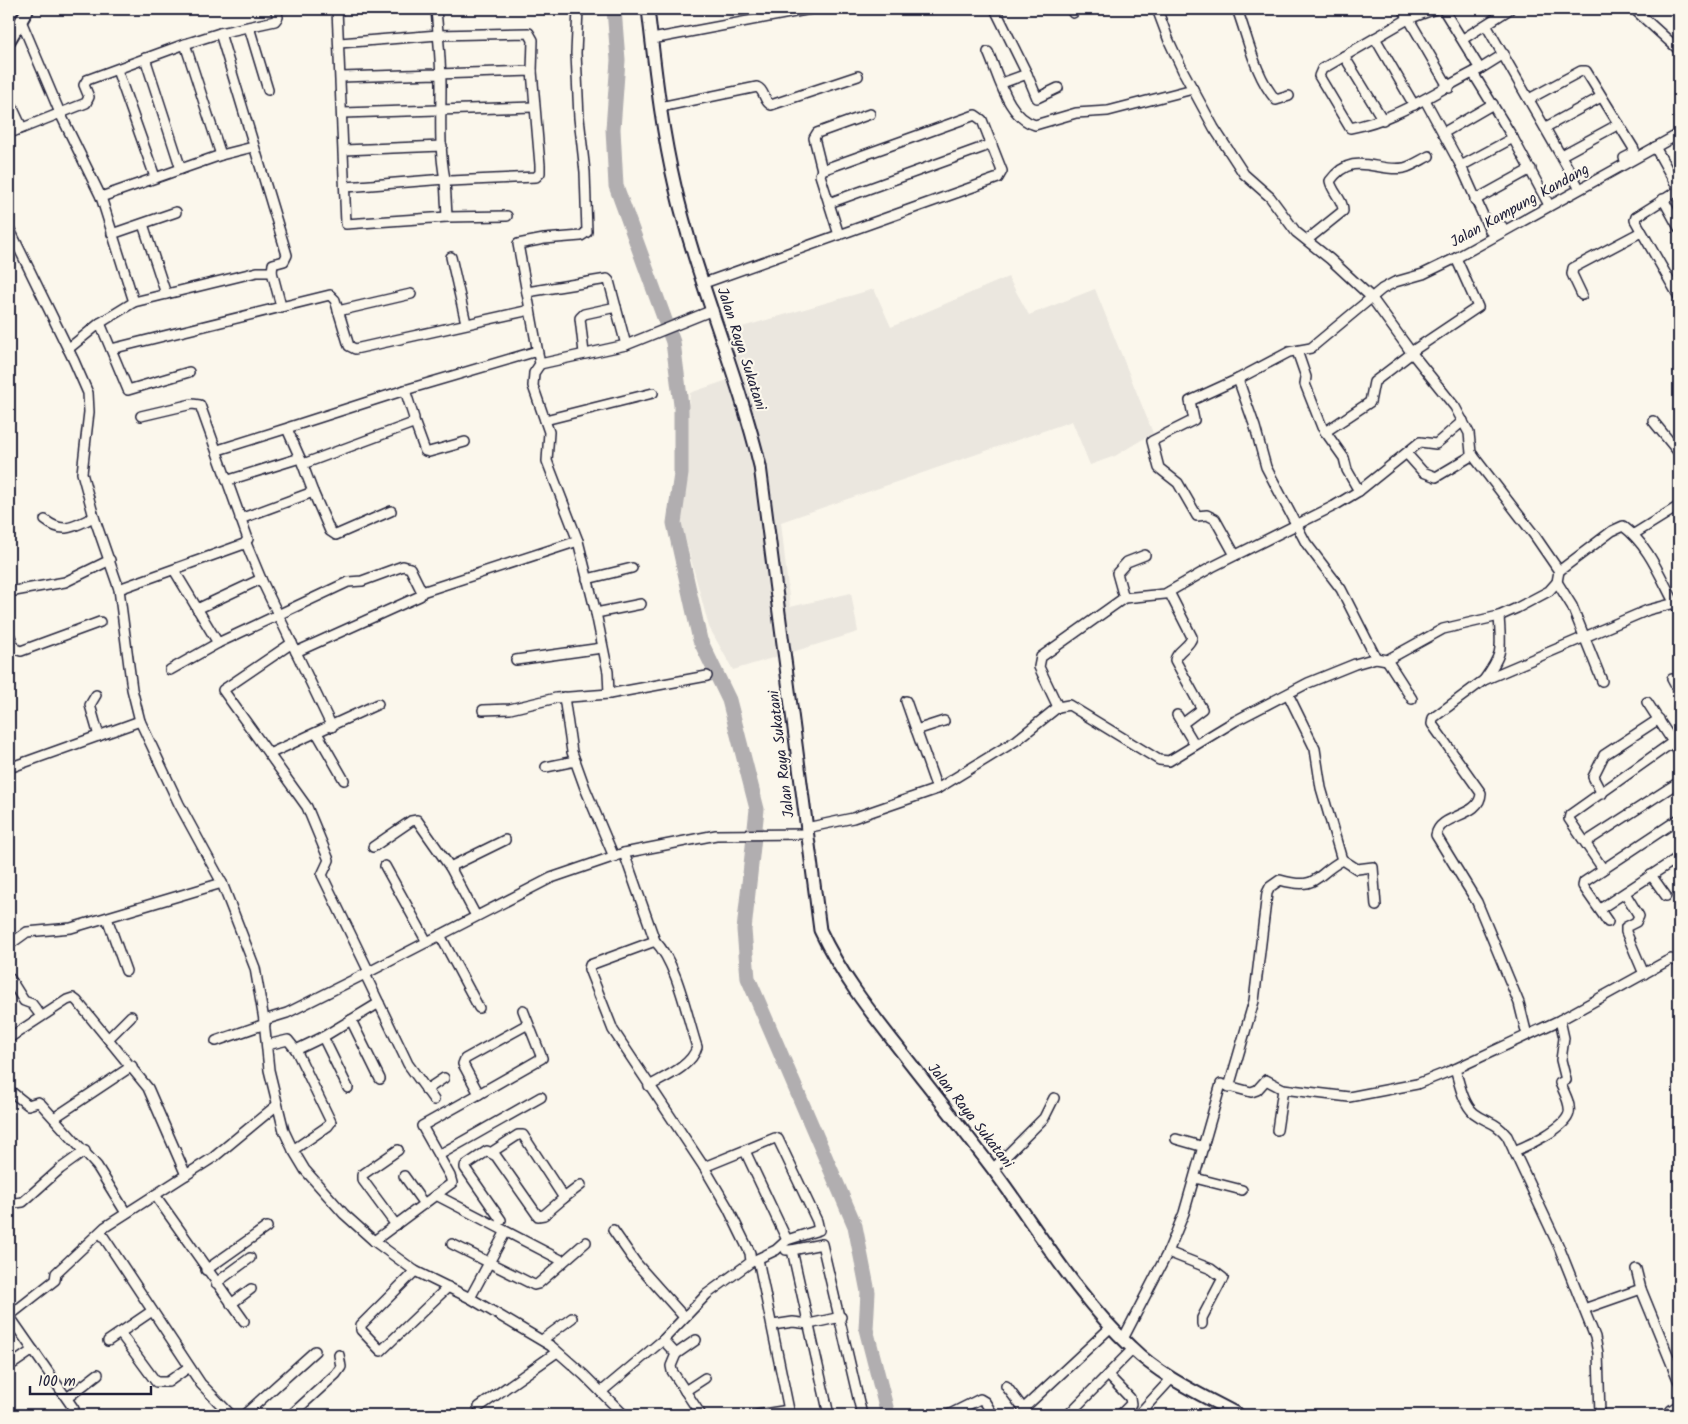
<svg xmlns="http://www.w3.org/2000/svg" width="1688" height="1424" viewBox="0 0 1688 1424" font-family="Kalam,sans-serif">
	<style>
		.built { fill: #ebe7df }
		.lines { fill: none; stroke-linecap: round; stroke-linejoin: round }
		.river { stroke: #b1aeb0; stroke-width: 15 }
		.minor-casing { stroke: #22223b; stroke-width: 12 }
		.major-casing { stroke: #22223b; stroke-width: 15 }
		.minor { stroke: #fbf7ec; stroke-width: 9 }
		.major { stroke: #fbf7ec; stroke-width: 11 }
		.labels { text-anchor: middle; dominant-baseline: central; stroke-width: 4.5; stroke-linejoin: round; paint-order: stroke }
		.street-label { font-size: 15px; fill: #22223b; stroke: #fbf7ec }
	</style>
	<rect width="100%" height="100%" fill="#fbf7ec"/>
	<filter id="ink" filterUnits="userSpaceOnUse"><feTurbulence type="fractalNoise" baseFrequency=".02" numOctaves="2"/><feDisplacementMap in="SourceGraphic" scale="10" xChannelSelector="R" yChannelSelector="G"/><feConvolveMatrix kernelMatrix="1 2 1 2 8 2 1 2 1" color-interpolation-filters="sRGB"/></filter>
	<g filter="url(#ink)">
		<!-- built -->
		<polygon class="built" points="1008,277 1029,315 1095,289 1153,433 1115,456 1090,465 1072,421 781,522 790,607 851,593 858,632 733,670 709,627 679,515 690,393 742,375 728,331 874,289 891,327"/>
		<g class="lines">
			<!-- river -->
			<polyline class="river" points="614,9 618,60 613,129 616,186 673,342 681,405 681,474 674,523 700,640 729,700 757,809 744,930 748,978 855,1226 868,1292 866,1329 888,1415"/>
			<!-- minor casing -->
			<g class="minor-casing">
				<g id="minor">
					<polyline points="337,9 346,224 447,217"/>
					<polyline points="995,9 1027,74"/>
					<polyline points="1071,9 1073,13"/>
					<path d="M1237 9C1248 38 1255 76 1276 100L1289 96"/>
					<polyline points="1403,9 1449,88"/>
					<path d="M1435 9 1408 19 1322 69 1319 76 1350 128C1399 119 1437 90 1480 69L1443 9"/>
					<polyline points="1634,9 1679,50"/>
					<polyline points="22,23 60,113 101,197 134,302"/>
					<polyline points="1486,25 1577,184"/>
					<polyline points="249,27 268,90"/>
					<polyline points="220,33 287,255 284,261 273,264 272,272"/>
					<polyline points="1375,38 1414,105"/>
					<polyline points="652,39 811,9"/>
					<polyline points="1463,39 1510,9"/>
					<polyline points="340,43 438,35 529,33 533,40 532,71"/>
					<polyline points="185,44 221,155"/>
					<path d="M988 52C999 76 1007 117 1035 125L1076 113 1108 111 1193 89"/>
					<polyline points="1344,56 1383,120"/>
					<polyline points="145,58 181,169"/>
					<polyline points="1480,69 1504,54"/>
					<polyline points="117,70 155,177"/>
					<polyline points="1473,73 1513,138 1549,205"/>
					<path d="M341 77 532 71 540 165V173L536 177 450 181 445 179C439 149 441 117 441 86 441 61 438 34 436 9"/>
					<polyline points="1002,83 1027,74 1037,98 1058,88"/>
					<polyline points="1529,99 1581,71 1586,71 1634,149 1632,154 1624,158"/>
					<polyline points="9,100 22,128"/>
					<polyline points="1425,100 1461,166 1490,231 1502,226"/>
					<path d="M660 107 757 87C765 90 763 101 771 105L858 76"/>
					<polyline points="343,113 534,107"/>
					<polyline points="1546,127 1601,97"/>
					<polyline points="10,133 86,103 89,97 84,85 87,80 185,44 220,33 275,21 278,17 275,9"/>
					<polyline points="1443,133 1493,104"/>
					<polyline points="1655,147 1679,190 1636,217 1635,220 1679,297"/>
					<polyline points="344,150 442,146"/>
					<polyline points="1562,155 1619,124"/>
					<polyline points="1461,166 1513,138"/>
					<polyline points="822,170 814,138 817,133 870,114"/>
					<polyline points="346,187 445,179 447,217 507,216"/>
					<polyline points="101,197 221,155 253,147"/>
					<polyline points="1663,199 1679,228"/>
					<polyline points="1475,200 1531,169"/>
					<polyline points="829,203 992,144"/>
					<polyline points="143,224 166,294"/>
					<polyline points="9,228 74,361 88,393 89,412 82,473 94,517 119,589 132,689 140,721 179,804 222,883 255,968 264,1020 269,1070 284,1131 293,1150 305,1170 344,1214 374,1241 415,1271 470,1298 551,1346 584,1375 624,1415"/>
					<polyline points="112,234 176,212"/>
					<path d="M1307 240 1343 211C1344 201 1332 192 1330 181 1353 149 1377 173 1404 168 1412 166 1421 160 1429 156"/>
					<polyline points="451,257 466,323"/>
					<polyline points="704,283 998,178 1002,171 982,120 975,115 822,170 820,175 839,235"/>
					<polyline points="527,292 607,279 609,281 626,345"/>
					<polyline points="1582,295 1572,274 1573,268 1641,232"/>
					<polyline points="338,311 411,294"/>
					<polyline points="100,323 128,390 189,372"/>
					<polyline points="68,349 100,323 134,302 257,272 272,272 281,306"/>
					<polyline points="111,349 330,295 335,300 349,346 355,349 530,310"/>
					<polyline points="1297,351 1306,377 1305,384 1322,427 1344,458 1347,470 1359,491"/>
					<polyline points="1411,352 1478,307 1456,258"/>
					<polyline points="584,353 580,318 584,314 616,307"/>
					<polyline points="540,364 626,345 713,310"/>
					<polyline points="1238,379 1289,352 1311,348 1382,289 1395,282 1423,274 1456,258 1679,134"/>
					<polyline points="545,420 653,393"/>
					<polyline points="414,421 425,451 429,452 465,442"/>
					<polyline points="1653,421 1679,453"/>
					<polyline points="1325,432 1370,402 1374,382 1412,353"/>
					<polyline points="218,450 288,428"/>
					<polyline points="1407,454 1423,472 1436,477 1473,455"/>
					<polyline points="303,464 413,423 414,418 405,390 537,351"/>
					<polyline points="229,480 300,458 288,431 290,427 405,390"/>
					<polyline points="313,492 330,531 336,535 391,511"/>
					<polyline points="240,519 313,492 301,460"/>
					<path d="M45 520C64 535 74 526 94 517"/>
					<polyline points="1634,534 1679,506"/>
					<polyline points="246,543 261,579 332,727"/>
					<polyline points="1235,555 1215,519 1207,515 1197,516 1178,483 1159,468 1152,441 1194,420 1190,401 1238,379 1255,427 1266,467 1306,543 1341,589 1376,658"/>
					<polyline points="174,570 218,643 348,582 362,581 403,566 410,568 422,592 420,596 296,652"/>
					<path d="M1559 571 1612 531 1623 526C1651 547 1662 582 1679 611"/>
					<polyline points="587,579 632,568"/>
					<polyline points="1557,582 1572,606 1602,681"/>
					<polyline points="119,589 244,544 248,539 200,405 192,404 141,416"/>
					<polyline points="9,592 65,582 110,560"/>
					<polyline points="422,592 578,541"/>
					<path d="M1169 592 1192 637C1190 647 1177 650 1175 660L1202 709 1182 724"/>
					<polyline points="1124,598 1117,573 1127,562 1145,555"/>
					<polyline points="197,609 261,579"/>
					<polyline points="596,613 641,604"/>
					<polyline points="9,634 15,649 21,651 100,622"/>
					<polyline points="292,643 223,690 307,807 329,860 322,875 369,972"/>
					<polyline points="516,660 602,648"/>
					<polyline points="1387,660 1412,699"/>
					<polyline points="170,670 218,643"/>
					<polyline points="1672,679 1679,692"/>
					<path d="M1484 680C1504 652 1501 650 1499 616"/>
					<polyline points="609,694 707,676"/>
					<polyline points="1288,694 1315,749 1321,788 1342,860"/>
					<polyline points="96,695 90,705 99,736"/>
					<polyline points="564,697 572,752 585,788 614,857"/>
					<polyline points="906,701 937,789"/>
					<polyline points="1058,707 1039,667 1041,657 1124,598 1165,594 1212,567 1334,506 1359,491 1420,442 1436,444 1463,421"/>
					<polyline points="483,710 510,709 556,698 609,694 608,672 596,613 578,541 547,461 549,432 533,386 534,373 540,364 518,244 544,239 581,236 587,232 585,172 579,118 576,53 578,9"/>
					<polyline points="1177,715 1195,745"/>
					<polyline points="916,730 944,721"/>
					<polyline points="317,733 344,780"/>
					<polyline points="1679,737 1673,742 1679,752"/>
					<polyline points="269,754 378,704"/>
					<polyline points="546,767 575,761"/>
					<polyline points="9,768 140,721"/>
					<polyline points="1602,794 1593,777 1604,755 1659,719"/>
					<polyline points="806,828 853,818 937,789 1017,740 1058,707 1069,705 1159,760 1169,761 1235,721 1308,683 1355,664 1376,658 1387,660 1443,629 1499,616 1517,608 1549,591 1557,582 1559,571 1535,536 1471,453 1469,433 1455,407 1411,352 1371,297 1330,259 1296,232 1270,197 1244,174 1214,128 1183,71 1169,41 1157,9"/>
					<polyline points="1586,842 1679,782"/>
					<polyline points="373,847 411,821 417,820 450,867 476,916"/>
					<polyline points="385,866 427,942"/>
					<polyline points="450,867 505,840"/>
					<polyline points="1603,869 1569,819 1570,815 1673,742 1647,702"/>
					<polyline points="1651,875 1666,896"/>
					<polyline points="1625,893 1639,916 1636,922 1626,927 1626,932 1644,974"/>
					<polyline points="1600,909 1679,857"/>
					<polyline points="107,918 126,971"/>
					<polyline points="1608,922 1583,886 1584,882 1679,819"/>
					<polyline points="440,935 479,1008"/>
					<polyline points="9,945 27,932 71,928 222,883"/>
					<polyline points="365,974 408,1064 434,1100"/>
					<polyline points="9,977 24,1001 32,1004 41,1016"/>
					<polyline points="264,1020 287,1013 365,974 551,878 624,853 716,835 806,834"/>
					<polyline points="351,1020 380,1079"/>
					<path d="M1527 1035 1519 1003 1477 902 1436 835C1440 813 1480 818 1481 793L1432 724 1433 718 1484 680 1648 610 1679 602"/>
					<polyline points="323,1037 348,1088"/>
					<polyline points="9,1038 67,1000 73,998 77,1001 148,1088 186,1175"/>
					<polyline points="108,1039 131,1016"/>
					<polyline points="216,1041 265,1024"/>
					<polyline points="267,1045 288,1040 296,1050 323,1037 379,1003"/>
					<path d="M649 1086C665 1077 692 1066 697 1047 687 1017 677 963 655 941"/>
					<path d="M1229 1087 1254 1001 1267 893 1270 887 1280 880C1319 891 1314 875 1343 860L1357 869 1373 867 1376 906"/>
					<polyline points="9,1090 28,1105 38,1102 41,1104 97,1166 126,1213"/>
					<polyline points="426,1090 444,1078"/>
					<polyline points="479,1094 542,1058 523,1010"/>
					<polyline points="54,1118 132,1066"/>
					<polyline points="1277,1130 1283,1089"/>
					<polyline points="1176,1139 1204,1147"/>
					<polyline points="293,1150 328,1126 331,1122 296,1050"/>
					<polyline points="745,1151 787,1240"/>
					<path d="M1514 1151C1527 1146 1566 1128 1569 1113 1571 1104 1564 1092 1560 1083L1566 1080 1561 1060 1564 1038 1560 1020"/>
					<polyline points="492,1152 518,1135 523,1135 564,1198 544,1215 538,1216 496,1156 487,1151 465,1166 465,1168 501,1220"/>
					<polyline points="439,1155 541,1097"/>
					<polyline points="704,1167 775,1138 778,1139 817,1221 819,1230 787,1240 776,1250 751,1262"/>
					<polyline points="993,1169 1044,1118 1054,1098"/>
					<polyline points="404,1176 424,1204"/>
					<polyline points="1195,1178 1242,1190"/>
					<polyline points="155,1195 244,1321"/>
					<polyline points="436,1195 563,1261"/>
					<polyline points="564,1198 581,1185"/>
					<polyline points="15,1203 23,1202 60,1169 85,1151"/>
					<polyline points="396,1225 362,1179 362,1175 398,1150"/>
					<polyline points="613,1230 636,1263 684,1317"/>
					<polyline points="101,1233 201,1384 231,1415"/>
					<polyline points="374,1241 452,1183 450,1176 422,1126 479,1094 463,1064 465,1059 528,1024"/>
					<polyline points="452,1244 534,1285 538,1284 586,1242"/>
					<polyline points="786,1250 792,1250 829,1415"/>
					<polyline points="792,1250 822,1244 862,1415"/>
					<polyline points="1168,1252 1211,1269 1223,1278 1202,1318 1202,1324"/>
					<polyline points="758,1259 790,1415"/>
					<polyline points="1636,1269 1641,1289 1679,1382"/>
					<polyline points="206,1270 267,1227"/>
					<polyline points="415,1271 361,1325 361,1330 381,1351 448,1287"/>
					<polyline points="216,1283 250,1258"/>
					<polyline points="470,1298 505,1233"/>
					<polyline points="231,1304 251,1289"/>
					<polyline points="1584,1309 1641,1289"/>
					<polyline points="9,1316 55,1280 56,1273 105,1227 214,1157 277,1105"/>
					<polyline points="10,1317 74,1409"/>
					<polyline points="773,1325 793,1322 809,1324 841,1317"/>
					<polyline points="120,1333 156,1382 168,1382 189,1367"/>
					<polyline points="1123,1339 1168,1252 1184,1213 1221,1084 1251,1092 1257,1090 1266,1080 1283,1089 1349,1097 1417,1084 1455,1069"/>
					<polyline points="542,1340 572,1318"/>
					<polyline points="663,1340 676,1354 671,1366 672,1371 701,1415"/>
					<polyline points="108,1341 152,1311"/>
					<polyline points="676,1354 696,1340"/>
					<polyline points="14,1363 33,1350"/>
					<polyline points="1108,1375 1130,1398 1131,1404 1120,1415"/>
					<polyline points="1006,1386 1028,1415"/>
					<polyline points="685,1391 705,1378"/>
					<polyline points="601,1392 663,1340 707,1294 751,1262 750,1253 728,1208 704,1167 613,1030 589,969 590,965 655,941 624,853"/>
					<polyline points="67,1398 98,1374"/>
					<polyline points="479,1407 557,1352"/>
					<polyline points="1023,1409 1111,1327"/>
					<polyline points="244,1415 315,1351"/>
					<polyline points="291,1415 336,1374 341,1367 339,1355"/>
					<polyline points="757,1415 789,1410"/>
					<polyline points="948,1415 980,1399 985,1402 993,1415"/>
					<polyline points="1068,1415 1133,1349"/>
					<polyline points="1138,1415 1172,1378"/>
					<path d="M1600 1415 1598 1353 1595 1337 1559 1247 1507 1136C1495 1121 1487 1123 1474 1113 1463 1104 1459 1082 1455 1069L1560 1020 1667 961 1671 959 1679 962"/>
					<polyline points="1669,1415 1671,1410 1679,1405"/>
				</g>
			</g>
			<!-- major casing -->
			<g class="major-casing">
				<g id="major">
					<path d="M648 9C655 68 661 127 675 186 697 281 737 371 760 466L820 930C840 973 868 1009 897 1046 929 1087 961 1127 992 1168 1037 1228 1076 1296 1131 1347 1161 1377 1202 1395 1239 1415"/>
					<polyline points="9,41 28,9"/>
				</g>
			</g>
			<!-- minor -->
			<use href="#minor" class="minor"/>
			<!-- major -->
			<use href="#major" class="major"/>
		</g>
	</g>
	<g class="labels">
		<!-- street labels -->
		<g class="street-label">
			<text transform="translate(1520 206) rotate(-29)">Jalan Kampung Kandang</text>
			<text transform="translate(741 349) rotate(72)">Jalan Raya Sukatani</text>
			<text transform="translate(782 754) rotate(-97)">Jalan Raya Sukatani</text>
			<text transform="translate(970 1116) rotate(52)">Jalan Raya Sukatani</text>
		</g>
	</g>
	<!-- margin -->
	<rect width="1688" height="1424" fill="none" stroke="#fbf7ec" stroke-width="30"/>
	<rect x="15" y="15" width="1658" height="1394" fill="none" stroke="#22223b" stroke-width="2" filter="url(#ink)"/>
	<!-- scale -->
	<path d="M30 1386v8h121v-8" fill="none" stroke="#22223b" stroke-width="2.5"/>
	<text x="38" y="1386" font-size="15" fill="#22223b" stroke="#fbf7ec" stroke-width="4" paint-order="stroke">100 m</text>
</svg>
